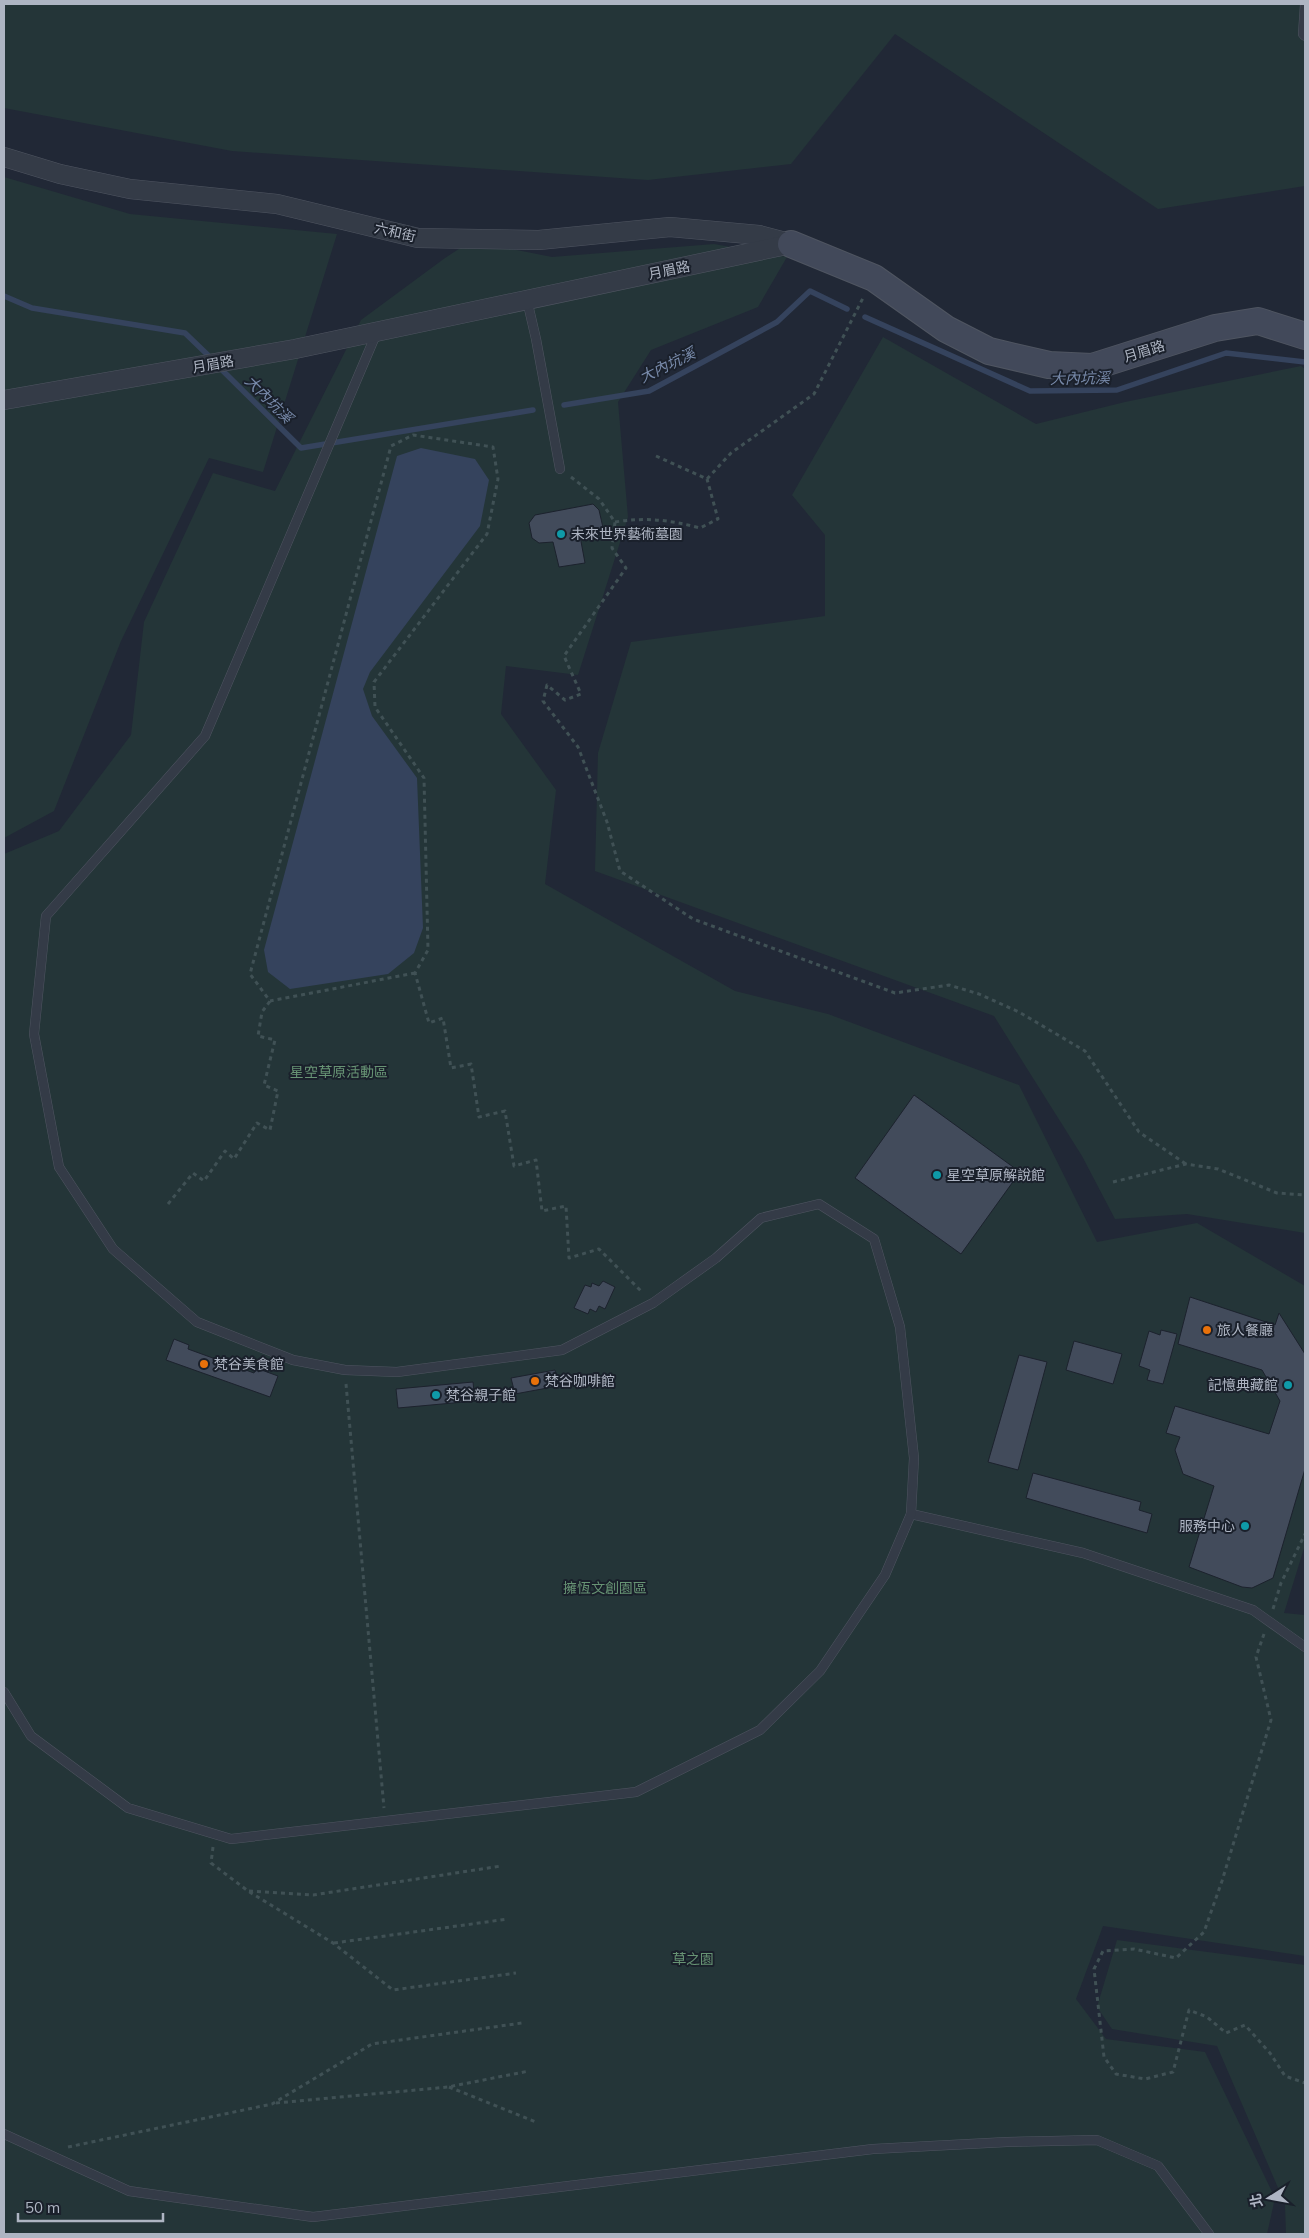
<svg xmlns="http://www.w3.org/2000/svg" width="1309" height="2238" viewBox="0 0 1309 2238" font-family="Mulish,'Noto Sans TC',sans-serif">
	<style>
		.green { fill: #243538 }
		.water { fill: #35435d }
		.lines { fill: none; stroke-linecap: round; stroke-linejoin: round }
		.stream { stroke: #35435d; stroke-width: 5.5 }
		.building { fill: #424b5b; stroke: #1c222d }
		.lane-casing { stroke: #4f5561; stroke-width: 10 }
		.street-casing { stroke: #4f5561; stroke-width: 20 }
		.secondary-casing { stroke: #4f5561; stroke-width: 28 }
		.path { stroke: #405155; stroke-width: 3; stroke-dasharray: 4 4; stroke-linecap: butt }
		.lane { stroke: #343b47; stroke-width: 9 }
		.street { stroke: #343b47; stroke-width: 19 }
		.secondary { stroke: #42495a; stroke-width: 26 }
		.culture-dot { fill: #0f9aa8; stroke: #1a202b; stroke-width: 2 }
		.food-dot { fill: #e8710a; stroke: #1a202b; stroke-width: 2 }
		.labels { text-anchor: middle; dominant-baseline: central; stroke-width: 4; stroke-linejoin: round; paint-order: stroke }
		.street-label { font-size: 14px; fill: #aeb5c3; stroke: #1a202b }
		.poi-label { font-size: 14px; fill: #aeb5c3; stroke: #1a202b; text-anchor: start }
		.park-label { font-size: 14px; fill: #679374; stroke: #1a202b }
		.water-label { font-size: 15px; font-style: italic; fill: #788aaa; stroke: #1a202b }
	</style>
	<rect width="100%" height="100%" fill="#212836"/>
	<!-- green -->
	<g class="green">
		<polygon points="4,4 1305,4 1305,186 1158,209 895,34 791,164 648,180 232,151 4,108"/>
		<polygon points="4,177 130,214 337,234 263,472 209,458 121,641 54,811 4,838"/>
		<polygon points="471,241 552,257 714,244 787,257 758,307 651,350 618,402 628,517 578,675 506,666 501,714 556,790 545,884 735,991 828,1014 1019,1085 1097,1242 1197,1223 1305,1286 1305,1545 1284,1613 1305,1615 1305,1956 1103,1926 1076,1999 1106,2039 1205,2052 1275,2198 1267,2234 4,2234 4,854 59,831 131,735 144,622 213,473 275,491 361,320 445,258"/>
		<polygon points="883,337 1036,424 1125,402 1301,366 1305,369 1305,1233 1187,1214 1115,1219 1082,1156 994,1016 595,871 598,753 631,642 825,616 825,535 792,495"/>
		<polygon points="1117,1940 1305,1965 1305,2234 1286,2234 1285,2204 1217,2046 1112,2029 1097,2007"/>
	</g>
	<!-- water -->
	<polygon class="water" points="421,448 475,459 489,480 480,526 370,672 363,689 372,716 417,778 423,928 414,953 388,974 290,989 268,972 264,950 397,456"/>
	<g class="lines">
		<!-- stream -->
		<g class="stream">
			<polyline points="4,296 32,308 185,333 212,359"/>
			<polyline points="865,317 1030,391 1117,390 1226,353 1305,362"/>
			<polyline points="218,366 301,448 533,410"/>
			<polyline points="564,405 649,391 777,322 810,291 847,309"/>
		</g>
	</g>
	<!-- building -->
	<g class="building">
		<polygon points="593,504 599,510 604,532 580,536 585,563 559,567 553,542 539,543 532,538 529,523 535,515"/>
		<polygon points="914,1095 1020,1172 961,1254 855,1178"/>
		<polygon points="603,1281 615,1287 605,1309 599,1306 596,1312 590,1309 588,1314 574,1308 585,1285 591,1287 592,1283 599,1286"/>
		<polygon points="1190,1297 1275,1325 1279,1313 1305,1354 1305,1469 1273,1578 1252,1588 1242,1587 1189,1567 1214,1486 1183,1474 1175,1450 1180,1437 1166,1433 1175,1406 1269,1434 1280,1401 1262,1370 1178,1344"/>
		<polygon points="1161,1330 1177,1334 1163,1384 1147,1380 1150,1370 1139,1366 1149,1331 1160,1335"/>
		<polygon points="174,1339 189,1345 188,1349 254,1373 256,1368 278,1376 270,1397 166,1360"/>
		<polygon points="1074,1341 1122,1354 1113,1384 1066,1370"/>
		<polygon points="1019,1355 1047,1362 1018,1470 988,1462"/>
		<polygon points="555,1370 558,1386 515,1394 511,1378"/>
		<polygon points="473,1382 475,1401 398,1408 396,1389"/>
		<polygon points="1033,1473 1141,1502 1139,1510 1152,1514 1147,1533 1026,1498"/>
	</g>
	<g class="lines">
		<!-- lane casing -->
		<g class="lane-casing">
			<g id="lane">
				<polyline points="1305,4 1303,34 1305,36"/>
				<polyline points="527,300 536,339 560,469"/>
				<polyline points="911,1514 1083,1553 1253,1610 1305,1647"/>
				<polyline points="4,1692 31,1736 128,1808 231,1839 636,1792 760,1730 820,1671 885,1575 911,1514 914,1458 900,1327 874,1239 819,1204 761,1218 716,1258 653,1303 562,1350 397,1372 345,1370 293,1360 197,1322 113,1249 59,1167 34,1034 46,916 205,736 377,332"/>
				<polyline points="4,2134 129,2191 313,2217 873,2149 1007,2142 1097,2140 1158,2166 1209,2234"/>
			</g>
		</g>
		<!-- street casing -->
		<g class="street-casing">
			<g id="street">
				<polyline points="4,157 60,174 130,189 277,204 418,238 539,240 670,227 759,235 789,243"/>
				<polyline points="4,400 295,349 791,244"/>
			</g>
		</g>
		<!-- secondary casing -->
		<g class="secondary-casing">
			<polyline id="secondary" points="791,244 874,278 946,329 989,351 1049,365 1092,367 1215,328 1258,321 1305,336"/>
		</g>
		<!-- path -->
		<g class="path">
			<polyline points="656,456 707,479 731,453 814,394 864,296"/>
			<polyline points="571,477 599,499 615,522 612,548 626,568 564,656 581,694 565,700 547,685 543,701 578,747 607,822 620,871 693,919 895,993 949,985 979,994 1019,1012 1085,1051 1139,1132 1186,1164"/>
			<path d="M615 522C646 517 670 520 700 528L718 519 707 479"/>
			<polyline points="415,973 270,1001 250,974 391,446 413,435 493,447 498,479 487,534 374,682 375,707 424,778 428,950 415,973 429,1023 443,1018 451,1068 471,1064 479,1117 505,1111 514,1166 536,1160 542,1211 566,1206 569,1258 599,1249 643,1293"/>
			<polyline points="1113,1182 1186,1164 1218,1169 1277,1193 1305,1195"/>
			<polyline points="168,1204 193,1173 204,1181 225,1151 234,1159 257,1123 270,1130 278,1091 264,1085 275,1040 258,1036 262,1012 270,1001"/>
			<polyline points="346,1384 384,1808"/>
			<polyline points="1273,1609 1281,1583 1305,1534"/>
			<polyline points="1264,1634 1256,1657 1271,1720 1222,1881 1204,1932 1176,1958 1134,1949 1103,1951 1094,1969 1104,2057 1116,2074 1145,2079 1173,2072 1189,2010 1207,2017 1226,2033 1245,2025 1270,2053 1285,2076 1305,2083"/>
			<polyline points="213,1847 211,1863 248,1891 333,1943 393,1990 516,1973"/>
			<polyline points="249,1891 313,1895 501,1866"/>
			<polyline points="334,1943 508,1919"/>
			<polyline points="449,2087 536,2122"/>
			<polyline points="276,2103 448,2087 529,2071"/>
			<polyline points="68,2147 272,2104 372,2044 522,2023"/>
		</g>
		<!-- lane -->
		<use href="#lane" class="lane"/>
		<!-- street -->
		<use href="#street" class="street"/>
		<!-- secondary -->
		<use href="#secondary" class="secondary"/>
	</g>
	<!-- markers -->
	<g class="culture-dot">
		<circle cx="561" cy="534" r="5"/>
		<circle cx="937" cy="1175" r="5"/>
		<circle cx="1288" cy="1385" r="5"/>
		<circle cx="436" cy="1395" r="5"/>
		<circle cx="1245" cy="1526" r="5"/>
	</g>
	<g class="food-dot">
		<circle cx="1207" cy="1330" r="5"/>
		<circle cx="204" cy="1364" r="5"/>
		<circle cx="535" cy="1381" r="5"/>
	</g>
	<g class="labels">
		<!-- street labels -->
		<g class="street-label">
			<text transform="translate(395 232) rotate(13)">六和街</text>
			<text transform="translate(669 270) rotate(-12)">月眉路</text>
			<text transform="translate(1144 351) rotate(-17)">月眉路</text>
			<text transform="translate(213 364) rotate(-10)">月眉路</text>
		</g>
		<!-- poi labels -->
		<g class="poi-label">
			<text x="571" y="534">未來世界藝術墓園</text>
			<text x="947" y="1175">星空草原解說館</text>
			<text x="1217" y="1330">旅人餐廳</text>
			<text x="214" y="1364">梵谷美食館</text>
			<text x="545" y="1381">梵谷咖啡館</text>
			<text x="1278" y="1385" text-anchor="end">記憶典藏館</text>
			<text x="446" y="1395">梵谷親子館</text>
			<text x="1235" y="1526" text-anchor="end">服務中心</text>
		</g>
		<!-- park labels -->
		<g class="park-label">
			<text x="339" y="1072">星空草原活動區</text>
			<text x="605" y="1588">擁恆文創園區</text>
			<text x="693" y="1959">草之園</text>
		</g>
		<!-- water labels -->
		<g class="water-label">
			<text transform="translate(667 365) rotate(-26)">大內坑溪</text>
			<text transform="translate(1080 378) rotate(-1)">大內坑溪</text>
			<text transform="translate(269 399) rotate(45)">大內坑溪</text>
		</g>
	</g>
	<!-- border -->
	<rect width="1309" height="2238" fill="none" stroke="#aeb5c3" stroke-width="10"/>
	<!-- north arrow -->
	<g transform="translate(1269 2198) rotate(259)" stroke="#1a202b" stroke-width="4" paint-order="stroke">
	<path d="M0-4L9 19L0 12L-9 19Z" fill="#aeb5c3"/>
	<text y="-8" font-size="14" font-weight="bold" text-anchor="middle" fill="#aeb5c3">北</text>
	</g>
	<!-- scale -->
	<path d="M18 2213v8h145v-8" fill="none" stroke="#aeb5c3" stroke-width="2.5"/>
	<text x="25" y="2213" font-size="15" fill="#aeb5c3" stroke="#1a202b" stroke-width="4" paint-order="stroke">50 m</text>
</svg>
